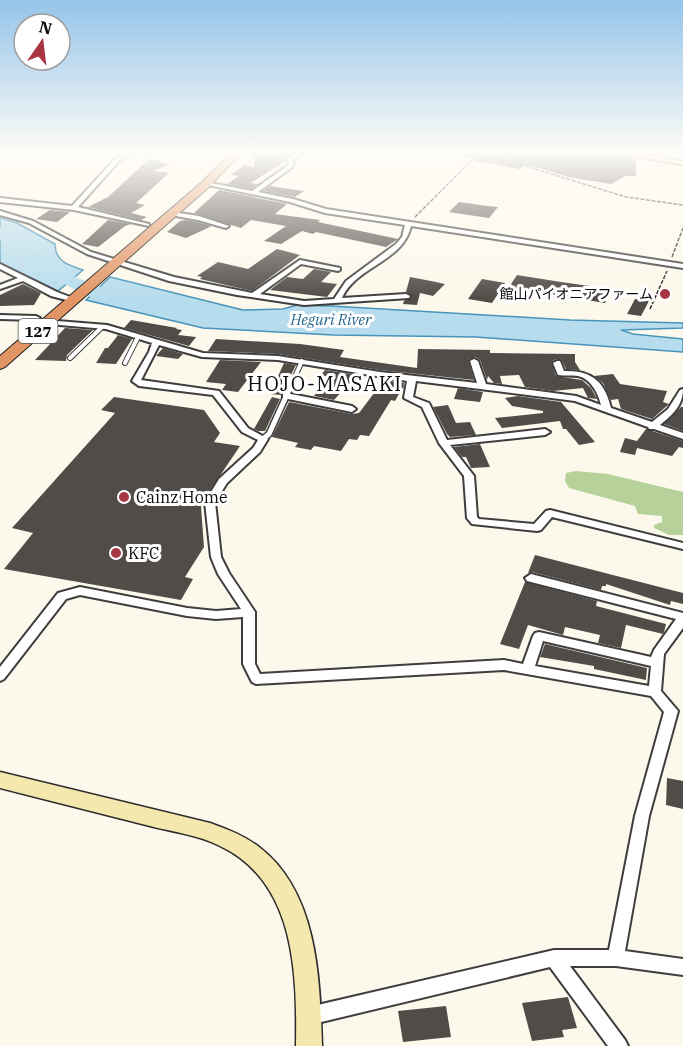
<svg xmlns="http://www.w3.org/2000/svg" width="683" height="1046" viewBox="0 0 683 1046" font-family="'IBM Plex Serif','Noto Sans JP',serif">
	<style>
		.forest { fill: #b7d19b }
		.water { fill: #b6dced; stroke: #4794bb; stroke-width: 1.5 }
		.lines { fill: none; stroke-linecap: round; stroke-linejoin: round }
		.river { fill: #b6dced; fill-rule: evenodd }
		.building { fill: #524c49 }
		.lane-far1-casing { stroke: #3e3e3e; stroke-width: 6 }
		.lane-casing { stroke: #3e3e3e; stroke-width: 8 }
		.street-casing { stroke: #3e3e3e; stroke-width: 4 }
		.secondary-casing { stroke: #2d2d2d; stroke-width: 3 }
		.highway-casing { stroke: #1c1c1c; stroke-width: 2 }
		.path { stroke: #2d2d2d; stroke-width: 1.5; stroke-dasharray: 4 1.5; stroke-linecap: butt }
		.lane-far1 { stroke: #fff; stroke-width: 4 }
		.lane { stroke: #fff; stroke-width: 5 }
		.street { fill: #fff; fill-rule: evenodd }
		.secondary { fill: #f4e8ae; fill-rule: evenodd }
		.highway { fill: #e29564; fill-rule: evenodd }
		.poi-dot { fill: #a83542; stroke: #fff; stroke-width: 2 }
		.labels { text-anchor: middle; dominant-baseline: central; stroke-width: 6; stroke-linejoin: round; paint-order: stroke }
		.far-poi-label { font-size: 14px; fill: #0b0b0b; stroke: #fff; text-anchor: end }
		.far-water-label { font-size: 15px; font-style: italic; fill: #25668c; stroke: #fff }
		.shield { fill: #fff; stroke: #545454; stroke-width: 1.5 }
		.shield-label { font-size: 15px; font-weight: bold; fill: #0b0b0b }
		.poi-label { font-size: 16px; fill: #0b0b0b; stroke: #fff; text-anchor: start }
		.quarter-label { font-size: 20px; letter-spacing: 1.5px; fill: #0b0b0b; stroke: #fff }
	</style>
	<rect width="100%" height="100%" fill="#fcf8eb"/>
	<!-- forest -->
	<polygon class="forest" points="576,471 608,474 683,492 683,535 669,535 654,528 654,525 662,522 662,516 638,514 635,506 569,488 565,481 566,473"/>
	<!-- water -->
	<g class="water">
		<path d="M0 218 17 223 55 244C55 261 68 265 83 270L58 291 0 263Z"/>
		<polygon points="110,277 243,310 283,309 297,305 331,306 570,320 683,323 683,328 621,330 633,334 683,339 683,352 476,337 333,335 203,328 86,300"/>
	</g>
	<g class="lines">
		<!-- river -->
		<path class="river" d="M0 227C8 229 36 256 48 263 74 278 102 288 130 298L133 302 130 306C104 312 19 260 0 240Z"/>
	</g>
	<!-- building -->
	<g class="building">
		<polygon points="255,153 294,153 286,157 285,161 251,183 258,184 251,189 227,184 239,176 231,175 244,165 254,167"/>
		<polygon points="465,153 613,153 616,155 636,159 636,176 626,176 611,184 568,177 536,167 526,165 519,169 490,163 473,162 475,160 464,157"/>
		<polygon points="149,159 170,164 154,171 169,173 136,203 145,205 131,213 147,217 141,220 88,207 108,197"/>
		<polygon points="270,186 290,189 304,191 295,197 263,191"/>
		<polygon points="219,190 287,204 275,214 320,220 318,222 398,239 386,247 316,232 313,234 302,231 281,244 264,241 286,226 251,220 241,228 194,213"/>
		<polygon points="459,202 488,206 498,207 489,218 449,212"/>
		<polygon points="50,210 70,212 57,222 36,219"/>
		<polygon points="108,220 131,224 125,226 98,247 82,244"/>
		<polygon points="186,220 197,222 212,226 186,238 167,232 180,221"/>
		<polygon points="277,249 300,255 252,291 200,279 202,277 197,276 218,262 248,269"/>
		<polygon points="314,269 331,272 321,282 337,284 327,297 270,290 287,277 303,279"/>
		<polygon points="517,275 561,282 611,289 605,303 509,287"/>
		<polygon points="410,277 431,281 445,284 433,296 420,293 417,305 403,304 404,301 412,297 406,292"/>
		<polygon points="482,279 505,283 492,303 468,299"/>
		<polygon points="23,284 41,293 34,305 0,306 0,295"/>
		<polygon points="635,299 649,301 641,316 627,314"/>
		<polygon points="131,320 177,328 176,329 182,330 178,335 196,337 189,346 124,328"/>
		<polygon points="65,328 93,330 67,355 66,361 35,360"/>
		<polygon points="118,335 132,339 116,364 96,363 105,348 108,348"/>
		<polygon points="216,339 300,344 344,350 340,357 417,368 418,349 490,350 490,353 575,354 575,362 580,370 566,369 561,359 556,359 551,362 556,376 582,380 591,388 597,399 588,398 583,388 553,391 525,387 519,375 500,376 502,384 494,383 488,376 487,380 480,360 475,357 468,360 474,380 380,370 278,354 208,351"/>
		<polygon points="163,348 183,354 178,359 156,356"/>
		<polygon points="220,360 261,362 238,392 222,390 226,384 206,382"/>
		<polygon points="284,363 296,365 281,395 270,394"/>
		<polygon points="325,370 357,375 334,400 314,396 329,377 321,375"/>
		<polygon points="613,374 620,384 667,391 663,402 669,404 652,419 621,409 618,399 611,400 603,383 594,376"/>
		<polygon points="384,380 404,383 403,392 400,392 395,401 391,400 369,436 360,435 357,440 349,439 341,451 314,446 311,450 295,447 298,443 272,437 289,402 352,414 359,413"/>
		<polygon points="458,388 483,392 480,402 454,399"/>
		<polygon points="518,396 561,402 595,442 579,445 566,429 563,429 560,421 502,428 495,418 543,413 543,411 512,406 505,398"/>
		<polygon points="114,397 204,410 220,433 214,442 240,446 203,501 201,507 204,547 185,577 193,579 181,600 4,569 33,533 12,528 115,413 101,410"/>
		<polygon points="272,397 280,399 265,431 258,431 254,429"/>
		<polygon points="448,405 456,423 470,422 476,435 450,437 447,434 433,407"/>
		<polygon points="681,407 683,407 683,431 664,424"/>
		<polygon points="646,429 683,441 683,448 679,447 672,456 637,448 635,455 620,452 625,438 637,441"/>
		<polygon points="480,444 490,467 471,468 466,457 462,457 454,447"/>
		<polygon points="535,555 683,593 683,604 671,601 670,605 606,584 606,586 602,586 601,590 532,572 528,573"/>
		<polygon points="525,582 597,601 596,606 666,624 664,632 663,634 626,625 621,648 598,643 600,635 565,627 563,635 528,625 519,649 500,644"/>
		<polygon points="545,644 647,668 646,680 594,669 594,666 540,657"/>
		<polygon points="667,778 683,781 683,809 666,805"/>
		<polygon points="568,997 577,1028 562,1030 564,1037 532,1041 522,1003"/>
		<polygon points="446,1006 451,1037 403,1042 398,1011"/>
	</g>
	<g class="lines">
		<!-- lane-far1 casing -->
		<g class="lane-far1-casing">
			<g id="lane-far1">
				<polyline points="70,358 102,327"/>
				<polyline points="125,363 138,337"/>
				<polyline points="288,392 302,361"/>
			</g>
		</g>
		<!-- lane casing -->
		<g class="lane-casing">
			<polyline id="lane" points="263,439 269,434 289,390"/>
		</g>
		<!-- street casing -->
		<g class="street-casing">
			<g id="street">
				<polygon points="126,153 133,153 120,160 78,207 149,224 149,226 74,210 0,202 0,198 72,206 116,158"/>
				<path d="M298 153H304L292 160 294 163 291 168 258 192 293 199 326 209 683 264V268L411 226C403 262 356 266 342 298L406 294 410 296 409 298 304 305 237 295 169 281 87 254 29 223 0 215V211L33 221 91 252 174 277 252 293 300 260 340 268V270L338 271 301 264 260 294 304 301 334 299 346 281 396 244 402 237 405 225 325 213 290 202 203 184 206 182 252 191 287 166 288 163 287 159Z"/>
				<polygon points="172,212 199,216 229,226 226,228 198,220 170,215 169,214"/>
				<polygon points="0,264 57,292 78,300 74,302 51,296 23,281 0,289 0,285 18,278 0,269"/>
				<polygon points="0,315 36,316 40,318 36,320 0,319"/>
				<path d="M45 320 107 325 203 353 278 356 380 372 477 383 470 361 474 359 478 361 486 384 576 396 601 405C598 393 591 379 578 376 571 375 565 376 558 375L553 363 557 361H560L564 371C592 370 605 382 611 408L652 422 668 409 680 390 683 389C683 406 672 415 660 425L683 433V439L654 429H649L648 427 575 401 416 381 413 397 429 403 447 440 545 429 550 432 545 435 450 445 474 476 477 517 479 519 534 524 546 511 550 510 683 543V549L552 517 541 530 537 531 472 524 467 518 464 476 439 443 422 407 404 398 407 381 278 360 202 357 159 345 141 380 219 391 248 428 268 439 260 452 227 483 215 502 221 557 229 573 255 612V664L260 674 504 660 523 664 533 636 535 633 539 632 651 657 654 650 676 619 527 581 525 578 531 574 683 613V628L664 654 661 691 678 711 649 816 625 951 683 959V975L616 966H570L625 1040 628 1046H608L550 967 309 1025 303 1022 300 1016 303 1010 309 1007 554 950H609L635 816 664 712 651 696 504 670 256 684 252 682 243 664V617L216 619 187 616 80 595 66 599 4 679 0 681V667L58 593 80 587 187 608 216 611 241 609 218 574 211 557 205 502 219 479 253 448 258 440 242 432 213 395 139 386 132 381 149 352 152 343 106 329 48 324 44 322ZM543 641 651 666 649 686 535 666Z"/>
				<polygon points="286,393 352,406 356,409 352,412 283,398 283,394"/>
			</g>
		</g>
		<!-- secondary casing -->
		<g class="secondary-casing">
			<g id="secondary">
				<polygon points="616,153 633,153 683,161 683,165"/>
				<path d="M0 772 210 823C227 829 245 836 259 847 318 892 320 979 322 1046H296C297 974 296 882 220 846 199 835 173 832 150 826 100 813 50 801 0 788Z"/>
			</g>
		</g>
		<!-- highway casing -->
		<g class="highway-casing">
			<polygon id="highway" points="231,153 241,153 210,186 5,367 0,369 0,356 202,182"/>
		</g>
		<!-- path -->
		<g class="path">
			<polyline points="511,153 509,155 519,164 626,197 683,205"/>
			<polyline points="415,217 479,153"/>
			<polyline points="672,257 683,228"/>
			<polyline points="650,309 667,271"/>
		</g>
		<!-- lane-far1 -->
		<use href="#lane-far1" class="lane-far1"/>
		<!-- lane -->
		<use href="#lane" class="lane"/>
		<!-- street -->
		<use href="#street" class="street"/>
		<!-- secondary -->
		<use href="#secondary" class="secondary"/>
		<!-- highway -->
		<use href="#highway" class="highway"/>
	</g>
	<!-- sky -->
	<linearGradient id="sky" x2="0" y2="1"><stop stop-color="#94c4ea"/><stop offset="0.51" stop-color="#fefcf6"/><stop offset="1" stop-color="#fefcf6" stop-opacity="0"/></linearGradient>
	<rect width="683" height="299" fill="url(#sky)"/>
	<!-- markers -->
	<g class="poi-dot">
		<circle cx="665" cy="294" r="6"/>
		<circle cx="124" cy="497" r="6"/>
		<circle cx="116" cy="553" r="6"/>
	</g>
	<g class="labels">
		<!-- far-poi labels -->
		<g class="far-poi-label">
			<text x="653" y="294">館山パイオニアファーム</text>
		</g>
		<!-- far-water labels -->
		<g class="far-water-label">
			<text x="331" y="319">Heguri River</text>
		</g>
		<!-- shield labels -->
		<rect class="shield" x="18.5" y="319" width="39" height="24" rx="4.5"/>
		<g class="shield-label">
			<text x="38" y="331">127</text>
		</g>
		<!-- poi labels -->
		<g class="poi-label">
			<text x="136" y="497">Cainz Home</text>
			<text x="128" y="553">KFC</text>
		</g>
		<!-- quarter labels -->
		<g class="quarter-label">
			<text x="325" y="383">HOJO-MASAKI</text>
		</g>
	</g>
	<!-- north arrow -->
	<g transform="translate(42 42) rotate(14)"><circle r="28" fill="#ffffff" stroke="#9d9d9d" stroke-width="1.5"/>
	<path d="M0-4.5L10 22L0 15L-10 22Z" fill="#a83542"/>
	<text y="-9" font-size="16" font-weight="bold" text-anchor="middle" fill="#0b0b0b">N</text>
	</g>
</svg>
